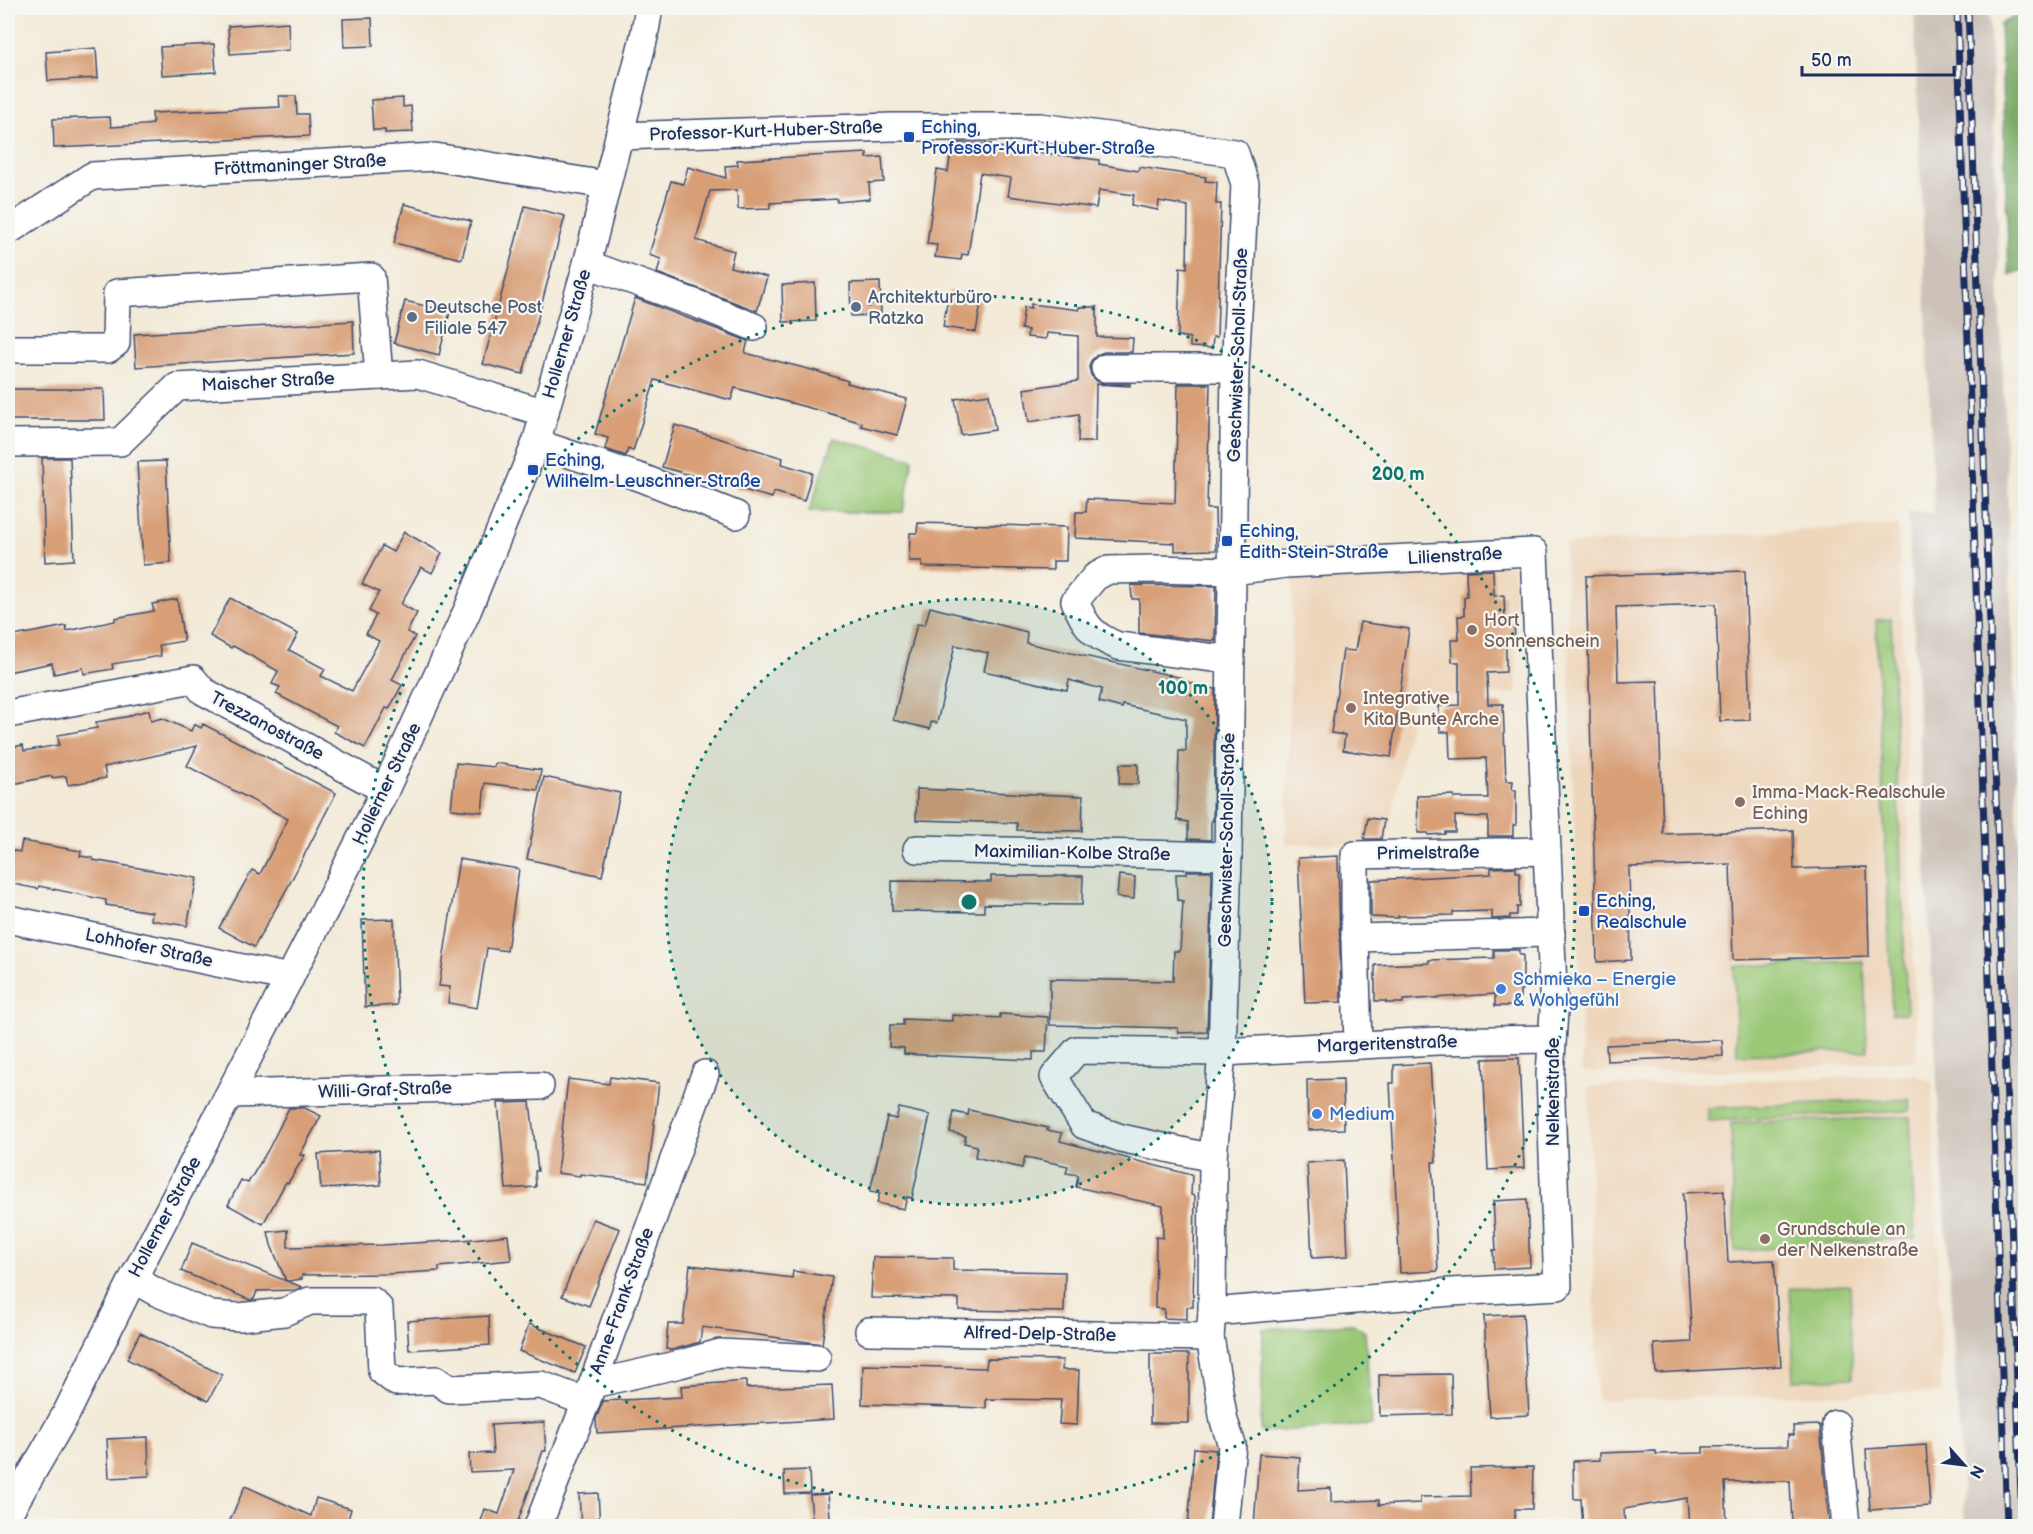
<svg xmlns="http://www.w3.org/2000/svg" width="2033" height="1534" viewBox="0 0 2033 1534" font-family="'Balsamiq Sans',sans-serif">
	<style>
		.built { fill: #eed6bb }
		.industrial { fill: #ccc2b9 }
		.green { fill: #9ac876; stroke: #5a7c6a; stroke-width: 1.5 }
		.forest { fill: #7bac67; stroke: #4b6e62; stroke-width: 1.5 }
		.building { fill: #d89f77 }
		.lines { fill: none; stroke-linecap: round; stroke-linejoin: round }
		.minor-casing { stroke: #3b4b70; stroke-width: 30 }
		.minor { stroke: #fff; stroke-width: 27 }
		.rail-casing { stroke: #1b2f5e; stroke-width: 7 }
		.rail { stroke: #f6f6f2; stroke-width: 4.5; stroke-dasharray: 14; stroke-linecap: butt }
		.ring { fill: none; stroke: #0f766e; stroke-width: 3; stroke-dasharray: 3 6 }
		.transit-dot { fill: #1a4fb4; stroke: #f6f6f2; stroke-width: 2 }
		.service-dot { fill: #5c6f8a; stroke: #f6f6f2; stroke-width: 2 }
		.education-dot { fill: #8d6e63; stroke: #f6f6f2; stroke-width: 2 }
		.shop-dot { fill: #3f7fe0; stroke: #f6f6f2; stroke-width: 2 }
		.labels { text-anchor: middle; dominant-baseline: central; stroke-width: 4.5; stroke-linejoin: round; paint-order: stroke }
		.transit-label { font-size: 18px; fill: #164399; stroke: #f6f6f2; text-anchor: start }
		.street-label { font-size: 18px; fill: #1b2f5e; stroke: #f6f6f2 }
		.service-label { font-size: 18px; fill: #4e5e75; stroke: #f6f6f2; text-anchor: start }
		.education-label { font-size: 18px; fill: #785e54; stroke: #f6f6f2; text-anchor: start }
		.shop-label { font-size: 18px; fill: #366cbe; stroke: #f6f6f2; text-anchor: start }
		.centre { fill: #0f766e; stroke: #f6f6f2; stroke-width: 3 }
		.ring-label { font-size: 18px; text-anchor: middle; font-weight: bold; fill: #0f766e; stroke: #f6f6f2; stroke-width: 4.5; stroke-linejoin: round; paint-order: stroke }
	</style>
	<rect width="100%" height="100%" fill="#f6f6f2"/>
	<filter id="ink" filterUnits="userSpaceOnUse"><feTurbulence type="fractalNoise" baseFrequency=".0167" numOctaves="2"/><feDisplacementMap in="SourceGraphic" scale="12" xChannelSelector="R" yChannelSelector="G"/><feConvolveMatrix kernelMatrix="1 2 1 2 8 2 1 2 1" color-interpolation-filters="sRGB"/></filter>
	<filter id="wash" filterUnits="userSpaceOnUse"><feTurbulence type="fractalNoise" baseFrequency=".008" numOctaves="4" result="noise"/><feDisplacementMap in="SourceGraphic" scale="24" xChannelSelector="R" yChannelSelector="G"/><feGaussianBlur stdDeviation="1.35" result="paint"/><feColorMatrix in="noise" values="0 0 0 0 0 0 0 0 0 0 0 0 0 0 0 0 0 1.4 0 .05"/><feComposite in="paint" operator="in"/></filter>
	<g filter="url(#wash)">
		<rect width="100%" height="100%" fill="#f3ead8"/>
		<!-- built -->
		<g class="built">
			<polygon points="1898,525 1917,1060 1734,1071 1582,1072 1565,544"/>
			<polygon points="1506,562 1514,567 1517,694 1415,695 1386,845 1286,844 1293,572"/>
			<polygon points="1915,1074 1932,1083 1942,1392 1597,1400 1588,1087"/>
		</g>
		<!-- industrial -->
		<polygon class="industrial" points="1914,8 1989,8 2008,512 2019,873 2026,873 2025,1526 1965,1526 1937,1081 1908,513 1934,513"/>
		<!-- green -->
		<g class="green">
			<polygon points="834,438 913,459 903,512 809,512"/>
			<polygon points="1891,619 1907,1013 1892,1014 1876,620"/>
			<polygon points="1864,962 1867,1051 1737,1055 1734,966"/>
			<polygon points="1909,1099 1910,1111 1708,1121 1707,1108"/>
			<polygon points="1910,1117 1915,1238 1735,1251 1731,1123"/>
			<polygon points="1850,1285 1853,1378 1794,1380 1790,1288"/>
			<polygon points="1353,1324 1365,1332 1372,1425 1261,1432 1263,1329"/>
		</g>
		<!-- forest -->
		<polygon class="forest" points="2025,12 2025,271 2009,275 2000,24"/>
		<g id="blocks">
			<!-- building -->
			<g class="building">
				<polygon points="372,18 373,46 344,47 343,19"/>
				<polygon points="288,22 289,50 230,54 228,26"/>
				<polygon points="214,44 216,72 162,75 160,47"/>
				<polygon points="96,48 98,78 48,81 46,52"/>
				<polygon points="279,96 296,96 297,114 308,114 309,136 54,148 53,119 110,117 111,127 144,125 153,124 152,113 280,107"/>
				<polygon points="403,98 403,107 411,106 413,132 385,133 385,130 373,130 371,100"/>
				<polygon points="952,143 991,144 990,146 1099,160 1099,164 1138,171 1139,167 1206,177 1205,181 1217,182 1216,204 1221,204 1217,337 1213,337 1212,348 1190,347 1190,338 1178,336 1180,267 1187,268 1188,206 1159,201 1158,210 1132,205 1134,195 1099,190 1096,208 1023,198 1008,196 1011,178 980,173 968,255 962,254 961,260 935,257 937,245 927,244 937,170 948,172"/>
				<polygon points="867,153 867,158 882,157 884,182 869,183 870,199 837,202 837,199 770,203 770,208 738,209 737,190 710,191 696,240 734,251 730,267 767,277 757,311 657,273 661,259 649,255 671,181 683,184 688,167 726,178 725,166 738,165 737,160"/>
				<polygon points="404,204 471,221 462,259 394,243"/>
				<polygon points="525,206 565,216 523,374 483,364"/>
				<polygon points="880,282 881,315 851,316 850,283"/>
				<polygon points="815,283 816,321 783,322 782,285"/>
				<polygon points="949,291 982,297 976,332 943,327"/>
				<polygon points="635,298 748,341 745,353 816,371 848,381 847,383 907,399 897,435 861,426 862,423 821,411 735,388 731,400 655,380 633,451 628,449 626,456 605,449 608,438 595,434"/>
				<polygon points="405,301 450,312 439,355 394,343"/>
				<polygon points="1031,304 1079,310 1079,307 1097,307 1097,337 1133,338 1132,352 1104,352 1097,355 1091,361 1089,367 1091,375 1097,381 1105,384 1130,384 1130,386 1096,384 1095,442 1078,442 1079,414 1029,422 1024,389 1078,381 1078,336 1047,333 1046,339 1027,337 1028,330 1021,329 1024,307 1031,308"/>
				<polygon points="353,321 354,353 136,367 134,334"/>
				<polygon points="1178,384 1210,384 1207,509 1215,509 1216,550 1175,551 1175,543 1075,538 1076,512 1086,512 1087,499 1175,503"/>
				<polygon points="8,389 104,389 105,420 8,420"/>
				<polygon points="989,394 995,430 961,435 955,399"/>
				<polygon points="675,425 783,458 782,464 812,473 804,501 774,492 772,498 662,467"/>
				<polygon points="42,458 70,458 74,560 45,562"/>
				<polygon points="166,461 171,563 143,565 137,462"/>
				<polygon points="918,523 1067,527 1066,561 1053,561 1053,570 922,567 922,561 909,561 910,533 917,533"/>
				<polygon points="404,532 442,553 432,573 421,567 401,604 417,613 407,632 415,636 392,680 402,685 389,709 386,708 365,748 334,732 337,726 276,694 280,687 272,684 278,671 233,646 231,648 210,636 230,598 298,634 289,650 325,669 321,676 352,691 379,641 366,634 376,615 369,611 379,592 362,584 382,546 393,552"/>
				<polygon points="1493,570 1494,596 1504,595 1505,620 1514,620 1515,644 1506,645 1506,672 1487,673 1488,704 1503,704 1506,781 1513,781 1512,790 1516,790 1516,825 1513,825 1513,836 1488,836 1488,817 1455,816 1455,832 1445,832 1445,834 1428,835 1428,833 1418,833 1417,796 1454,795 1454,798 1488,798 1486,758 1450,759 1449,732 1440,732 1439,706 1459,705 1459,662 1452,662 1451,640 1459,640 1458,616 1464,616 1464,597 1467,596 1466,571"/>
				<polygon points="1745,571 1750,720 1720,721 1716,604 1616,607 1618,682 1658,681 1663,834 1793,830 1794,869 1867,867 1869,956 1733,960 1730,864 1629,867 1631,960 1597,962 1586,576"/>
				<polygon points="1131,585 1216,586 1215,641 1139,633 1139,599 1132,599"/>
				<polygon points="177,599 184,641 159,645 161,656 112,664 113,669 84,674 83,668 54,674 52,663 8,672 8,637 66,626 67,631 115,621 115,618 154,611 152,604"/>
				<polygon points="930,607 1027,632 1026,643 1183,678 1183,681 1215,689 1213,821 1211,821 1211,840 1188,839 1188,822 1177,820 1179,751 1186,751 1186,719 1123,705 1122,708 1099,702 1102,689 1069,680 1067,690 984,671 988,653 955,645 937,723 931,722 930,729 893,720 917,624 925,625"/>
				<polygon points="1360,622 1409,629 1391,757 1343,750 1345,735 1331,733 1343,650 1355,651"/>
				<polygon points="149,710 151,721 162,718 191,731 194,724 201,728 203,724 336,793 289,885 254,947 219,928 252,870 260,874 288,819 187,766 197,746 104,767 106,778 68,785 66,776 52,778 52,776 8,785 8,748 23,745 24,751 59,745 58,735 97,728 96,722 130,716 130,715"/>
				<polygon points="456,763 494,767 495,763 541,770 538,790 485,783 482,812 451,809"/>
				<polygon points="1120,764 1138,764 1138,784 1119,784"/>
				<polygon points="544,777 620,793 602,876 527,859"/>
				<polygon points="917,789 1083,796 1082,831 1017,830 1017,823 916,820"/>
				<polygon points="1368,818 1384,820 1381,839 1364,839"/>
				<polygon points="22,841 81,851 80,856 93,858 93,860 197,878 187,926 151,920 152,912 106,905 106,900 39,886 38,889 8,883 8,850 20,852"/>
				<polygon points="1338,856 1341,1002 1305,1003 1298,858"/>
				<polygon points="459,859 519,869 507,951 487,948 477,1008 448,1003 450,987 439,986"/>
				<polygon points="1516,867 1516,872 1520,872 1520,907 1517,907 1517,915 1510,915 1510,918 1492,919 1492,911 1453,912 1453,915 1398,916 1398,918 1371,917 1371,880 1491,874 1491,868"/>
				<polygon points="1187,871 1211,871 1212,875 1207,1032 1179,1033 1178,1028 1050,1025 1050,979 1173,981 1174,951 1180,951 1183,901 1177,900 1176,874 1187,874"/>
				<polygon points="1119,875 1135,877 1134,899 1117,897"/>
				<polygon points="991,876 1083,876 1082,905 984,904 984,912 892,911 892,881 991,882"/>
				<polygon points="394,919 397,1005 365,1007 362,920"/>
				<polygon points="1494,950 1519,950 1519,955 1523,955 1523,990 1520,990 1520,998 1512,998 1512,1006 1495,1006 1495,994 1403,1000 1403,1003 1386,1003 1386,1001 1375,1001 1375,965 1429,963 1429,960 1494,958"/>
				<polygon points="1000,1014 1048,1017 1046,1052 1033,1052 1033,1060 904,1054 904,1048 889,1047 890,1025 903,1025 903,1019 952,1021 952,1015 1000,1018"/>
				<polygon points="1722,1040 1723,1056 1607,1061 1606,1045"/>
				<polygon points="1519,1058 1524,1168 1488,1170 1483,1059"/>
				<polygon points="1430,1063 1436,1162 1432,1162 1438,1271 1400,1273 1390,1083 1394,1083 1394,1065"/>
				<polygon points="610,1077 659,1083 647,1182 580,1174 580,1176 557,1173 568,1079 609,1084"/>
				<polygon points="1343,1079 1344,1129 1308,1130 1307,1080"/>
				<polygon points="530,1102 538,1171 535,1171 536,1187 506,1189 498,1103"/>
				<polygon points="289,1108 305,1108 321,1116 300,1155 305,1155 288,1183 286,1182 263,1224 228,1205 241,1180 248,1183 268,1150"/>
				<polygon points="899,1108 930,1115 912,1198 907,1197 904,1209 877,1203 880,1193 870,1191 887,1117 896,1119"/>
				<polygon points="969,1110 1048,1128 1047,1130 1062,1133 1060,1141 1192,1175 1191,1195 1195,1196 1193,1307 1187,1307 1187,1319 1164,1318 1164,1309 1155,1308 1156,1237 1163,1238 1163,1206 1076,1187 1078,1175 1066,1173 1068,1166 1025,1157 1022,1168 975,1157 977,1146 964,1143 966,1136 950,1132 954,1112 968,1115"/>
				<polygon points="379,1150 381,1185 321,1189 318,1154"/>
				<polygon points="1344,1160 1348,1256 1312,1258 1307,1163"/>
				<polygon points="1724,1191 1728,1262 1774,1260 1781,1366 1656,1373 1654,1344 1692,1342 1683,1193"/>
				<polygon points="1527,1199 1530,1267 1494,1269 1493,1250 1496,1250 1493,1201"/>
				<polygon points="593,1219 620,1229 589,1306 562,1296"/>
				<polygon points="288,1230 288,1247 382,1245 464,1240 508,1235 511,1260 439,1267 439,1271 388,1274 302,1275 302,1279 287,1281 302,1287 296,1290 257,1291 254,1299 250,1300 181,1271 192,1243 286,1281 271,1245 268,1232"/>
				<polygon points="873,1257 953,1258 953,1270 1065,1272 1064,1312 959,1310 959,1299 871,1298"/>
				<polygon points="690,1265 792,1278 793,1271 832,1277 822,1344 702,1327 700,1342 672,1350 666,1349 668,1324 683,1324"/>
				<polygon points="1523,1314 1529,1415 1490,1417 1484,1316"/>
				<polygon points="489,1316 490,1345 409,1350 407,1321"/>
				<polygon points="529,1324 586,1347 575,1373 519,1351"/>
				<polygon points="140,1333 222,1375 208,1401 127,1359"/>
				<rect x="1150" y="1354" width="39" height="69"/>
				<polygon points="987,1359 1063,1360 1062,1370 1079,1370 1077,1425 1059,1424 1061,1400 986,1399 986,1408 862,1404 863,1365 986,1368"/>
				<polygon points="1451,1374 1452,1414 1380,1416 1379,1375"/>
				<polygon points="746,1381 746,1388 832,1385 834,1419 597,1433 596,1419 603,1401 682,1397 681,1386"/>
				<polygon points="544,1422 546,1451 543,1451 518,1521 523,1522 523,1527 479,1527 485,1509 499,1514 514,1470 470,1472 469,1454 493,1453 491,1425"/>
				<polygon points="1820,1425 1829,1523 1792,1525 1790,1481 1725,1482 1727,1523 1717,1523 1717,1527 1689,1527 1687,1498 1624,1509 1625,1527 1583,1527 1581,1499 1574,1499 1573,1461 1600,1460 1600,1453 1656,1451 1656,1454 1703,1453 1703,1447 1788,1446 1788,1435 1794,1435 1793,1426"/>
				<polygon points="148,1437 149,1476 109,1478 107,1439"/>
				<polygon points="1926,1445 1930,1506 1870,1510 1866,1449"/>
				<polygon points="1194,1448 1216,1450 1209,1527 1188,1527"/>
				<polygon points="1259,1454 1300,1457 1298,1490 1331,1488 1331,1502 1379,1500 1379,1505 1420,1503 1420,1497 1471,1496 1470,1468 1533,1467 1532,1509 1515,1509 1515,1527 1254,1527"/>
				<polygon points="809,1470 810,1493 785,1494 784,1471"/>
				<polygon points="245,1486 311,1516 316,1498 351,1509 346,1527 227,1527"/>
				<polygon points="598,1493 600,1527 581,1527 579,1494"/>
				<polygon points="828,1494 831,1527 813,1527 810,1495"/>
			</g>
		</g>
	</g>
	<g filter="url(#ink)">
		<use href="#blocks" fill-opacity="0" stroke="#3b4b70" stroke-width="1.5"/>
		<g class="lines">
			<!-- minor casing -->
			<g class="minor-casing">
				<g id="minor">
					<polyline points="619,136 892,127 1040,127 1235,153 1245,184 1235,368 1228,856 1222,1052 1213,1158 1212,1312 1210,1337 1224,1421 1232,1445 1224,1526"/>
					<polyline points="8,229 11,229 92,176 435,157 606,185"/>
					<polyline points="587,264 697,304 754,327"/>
					<polyline points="8,349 108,349 116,343 117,293 371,277 379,376"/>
					<polyline points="1105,368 1235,368"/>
					<polyline points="8,443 120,442 177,387 418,374 545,413"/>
					<polyline points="536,443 642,478 736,515"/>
					<polyline points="8,714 193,679 203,691 385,790"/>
					<polyline points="917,849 1228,856"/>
					<polyline points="8,919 290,978"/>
					<polyline points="1355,938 1551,933"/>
					<polyline points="1358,1045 1355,938 1355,855 1547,851"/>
					<polyline points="230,1094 540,1086"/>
					<polyline points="1213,1158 1121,1138 1084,1125 1054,1077 1077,1050 1222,1052 1438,1041 1552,1039"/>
					<polyline points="133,1279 156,1292 211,1315 239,1317 284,1312 310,1301 372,1301 379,1308 382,1371 396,1382 436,1380 449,1389 541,1385 586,1402"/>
					<path d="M1212 1312 1451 1292 1558 1286 1550 1075 1554 1011 1534 552 1286 564 1233 571 1154 569 1108 570 1095 577 1075 601C1085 626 1093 636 1118 646L1231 660"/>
					<polyline points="869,1331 1210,1337"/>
					<polyline points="593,1384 680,1364 720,1353 817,1358"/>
					<polyline points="1836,1424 1846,1526"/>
					<polyline points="8,1514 66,1414 133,1279 330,900 385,790 468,609 536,443 587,264 644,37 649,8"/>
					<polyline points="538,1526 586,1402 705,1074"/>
				</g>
			</g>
			<!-- minor -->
			<use href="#minor" class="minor"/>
			<!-- rail casing -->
			<g class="rail-casing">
				<g id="rail">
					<polyline points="1957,8 2007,1526"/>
					<polyline points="1968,8 2022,1526"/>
				</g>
			</g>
			<!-- rail -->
			<use href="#rail" class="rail"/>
		</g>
	</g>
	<!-- distance rings -->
	<circle cx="969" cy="902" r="303" fill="#0f766e" fill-opacity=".12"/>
	<g class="ring">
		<circle cx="969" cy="902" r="303"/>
		<circle cx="969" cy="902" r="606"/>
	</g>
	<!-- markers -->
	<g class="transit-dot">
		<rect x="903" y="131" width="12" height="12" rx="3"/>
		<rect x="527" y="464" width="12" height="12" rx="3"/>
		<rect x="1221" y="535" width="12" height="12" rx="3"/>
		<rect x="1578" y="905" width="12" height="12" rx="3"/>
	</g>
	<g class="service-dot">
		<circle cx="856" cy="307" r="6"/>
		<circle cx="412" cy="317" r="6"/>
	</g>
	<g class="education-dot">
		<circle cx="1472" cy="630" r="6"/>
		<circle cx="1351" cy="708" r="6"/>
		<circle cx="1740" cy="802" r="6"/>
		<circle cx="1765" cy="1239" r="6"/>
	</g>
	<g class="shop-dot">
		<circle cx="1501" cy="989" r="6"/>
		<circle cx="1317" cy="1114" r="6"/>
	</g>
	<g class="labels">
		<!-- transit labels -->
		<g class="transit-label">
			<text x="921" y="127">Eching,<tspan x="921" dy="21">Professor-Kurt-Huber-Straße</tspan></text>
			<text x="545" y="460">Eching,<tspan x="545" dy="21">Wilhelm-Leuschner-Straße</tspan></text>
			<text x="1239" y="531">Eching,<tspan x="1239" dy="21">Edith-Stein-Straße</tspan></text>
			<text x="1596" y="901">Eching,<tspan x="1596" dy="21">Realschule</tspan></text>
		</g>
		<!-- street labels -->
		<g class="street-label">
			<text transform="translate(766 131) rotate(-2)">Professor-Kurt-Huber-Straße</text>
			<text transform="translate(300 165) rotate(-3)">Fröttmaninger Straße</text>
			<text transform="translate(567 334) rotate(-74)">Hollerner Straße</text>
			<text transform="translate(1238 355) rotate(-88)">Geschwister-Scholl-Straße</text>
			<text transform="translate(268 382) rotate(-3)">Maischer Straße</text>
			<text transform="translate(1455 556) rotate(-3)">Lilienstraße</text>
			<text transform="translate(267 726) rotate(28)">Trezzanostraße</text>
			<text transform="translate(387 784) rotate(-64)">Hollerner Straße</text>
			<text transform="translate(1227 840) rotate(-89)">Geschwister-Scholl-Straße</text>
			<text transform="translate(1072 853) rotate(1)">Maximilian-Kolbe Straße</text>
			<text transform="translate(1428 853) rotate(-1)">Primelstraße</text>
			<text transform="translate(149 948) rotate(12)">Lohhofer Straße</text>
			<text transform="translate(1387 1044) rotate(-2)">Margeritenstraße</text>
			<text transform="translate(385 1090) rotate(-2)">Willi-Graf-Straße</text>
			<text transform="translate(1553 1092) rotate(-90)">Nelkenstraße</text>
			<text transform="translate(165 1217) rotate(-62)">Hollerner Straße</text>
			<text transform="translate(622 1301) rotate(-70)">Anne-Frank-Straße</text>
			<text transform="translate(1040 1334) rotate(1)">Alfred-Delp-Straße</text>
		</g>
		<!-- service labels -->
		<g class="service-label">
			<text x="868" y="297">Architekturbüro<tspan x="868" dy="21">Ratzka</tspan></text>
			<text x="424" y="307">Deutsche Post<tspan x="424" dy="21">Filiale 547</tspan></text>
		</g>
		<!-- education labels -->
		<g class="education-label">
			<text x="1484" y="620">Hort<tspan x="1484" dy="21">Sonnenschein</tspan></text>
			<text x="1363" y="698">Integrative<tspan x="1363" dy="21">Kita Bunte Arche</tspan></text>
			<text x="1752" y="792">Imma-Mack-Realschule<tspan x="1752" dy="21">Eching</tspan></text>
			<text x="1777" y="1229">Grundschule an<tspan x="1777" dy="21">der Nelkenstraße</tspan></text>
		</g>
		<!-- shop labels -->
		<g class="shop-label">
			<text x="1513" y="979">Schmieka – Energie<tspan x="1513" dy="21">&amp; Wohlgefühl</tspan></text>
			<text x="1329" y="1114">Medium</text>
		</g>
	</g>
	<circle cx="969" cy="902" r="9" class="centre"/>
	<g class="ring-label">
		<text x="1398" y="480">200 m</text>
		<text x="1183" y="694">100 m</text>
	</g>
	<!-- margin -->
	<rect width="2033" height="1534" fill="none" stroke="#f6f6f2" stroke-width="30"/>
	<!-- north arrow -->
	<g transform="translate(1964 1465) rotate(118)" stroke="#f6f6f2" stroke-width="4.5" paint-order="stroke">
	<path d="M0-4.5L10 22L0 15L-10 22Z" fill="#1b2f5e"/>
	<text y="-9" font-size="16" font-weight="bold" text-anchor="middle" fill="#1b2f5e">N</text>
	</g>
	<!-- scale -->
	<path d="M1802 66v9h152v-9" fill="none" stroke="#1b2f5e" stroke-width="3"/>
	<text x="1811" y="66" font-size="18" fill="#1b2f5e" stroke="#f6f6f2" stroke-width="4.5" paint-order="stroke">50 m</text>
</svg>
